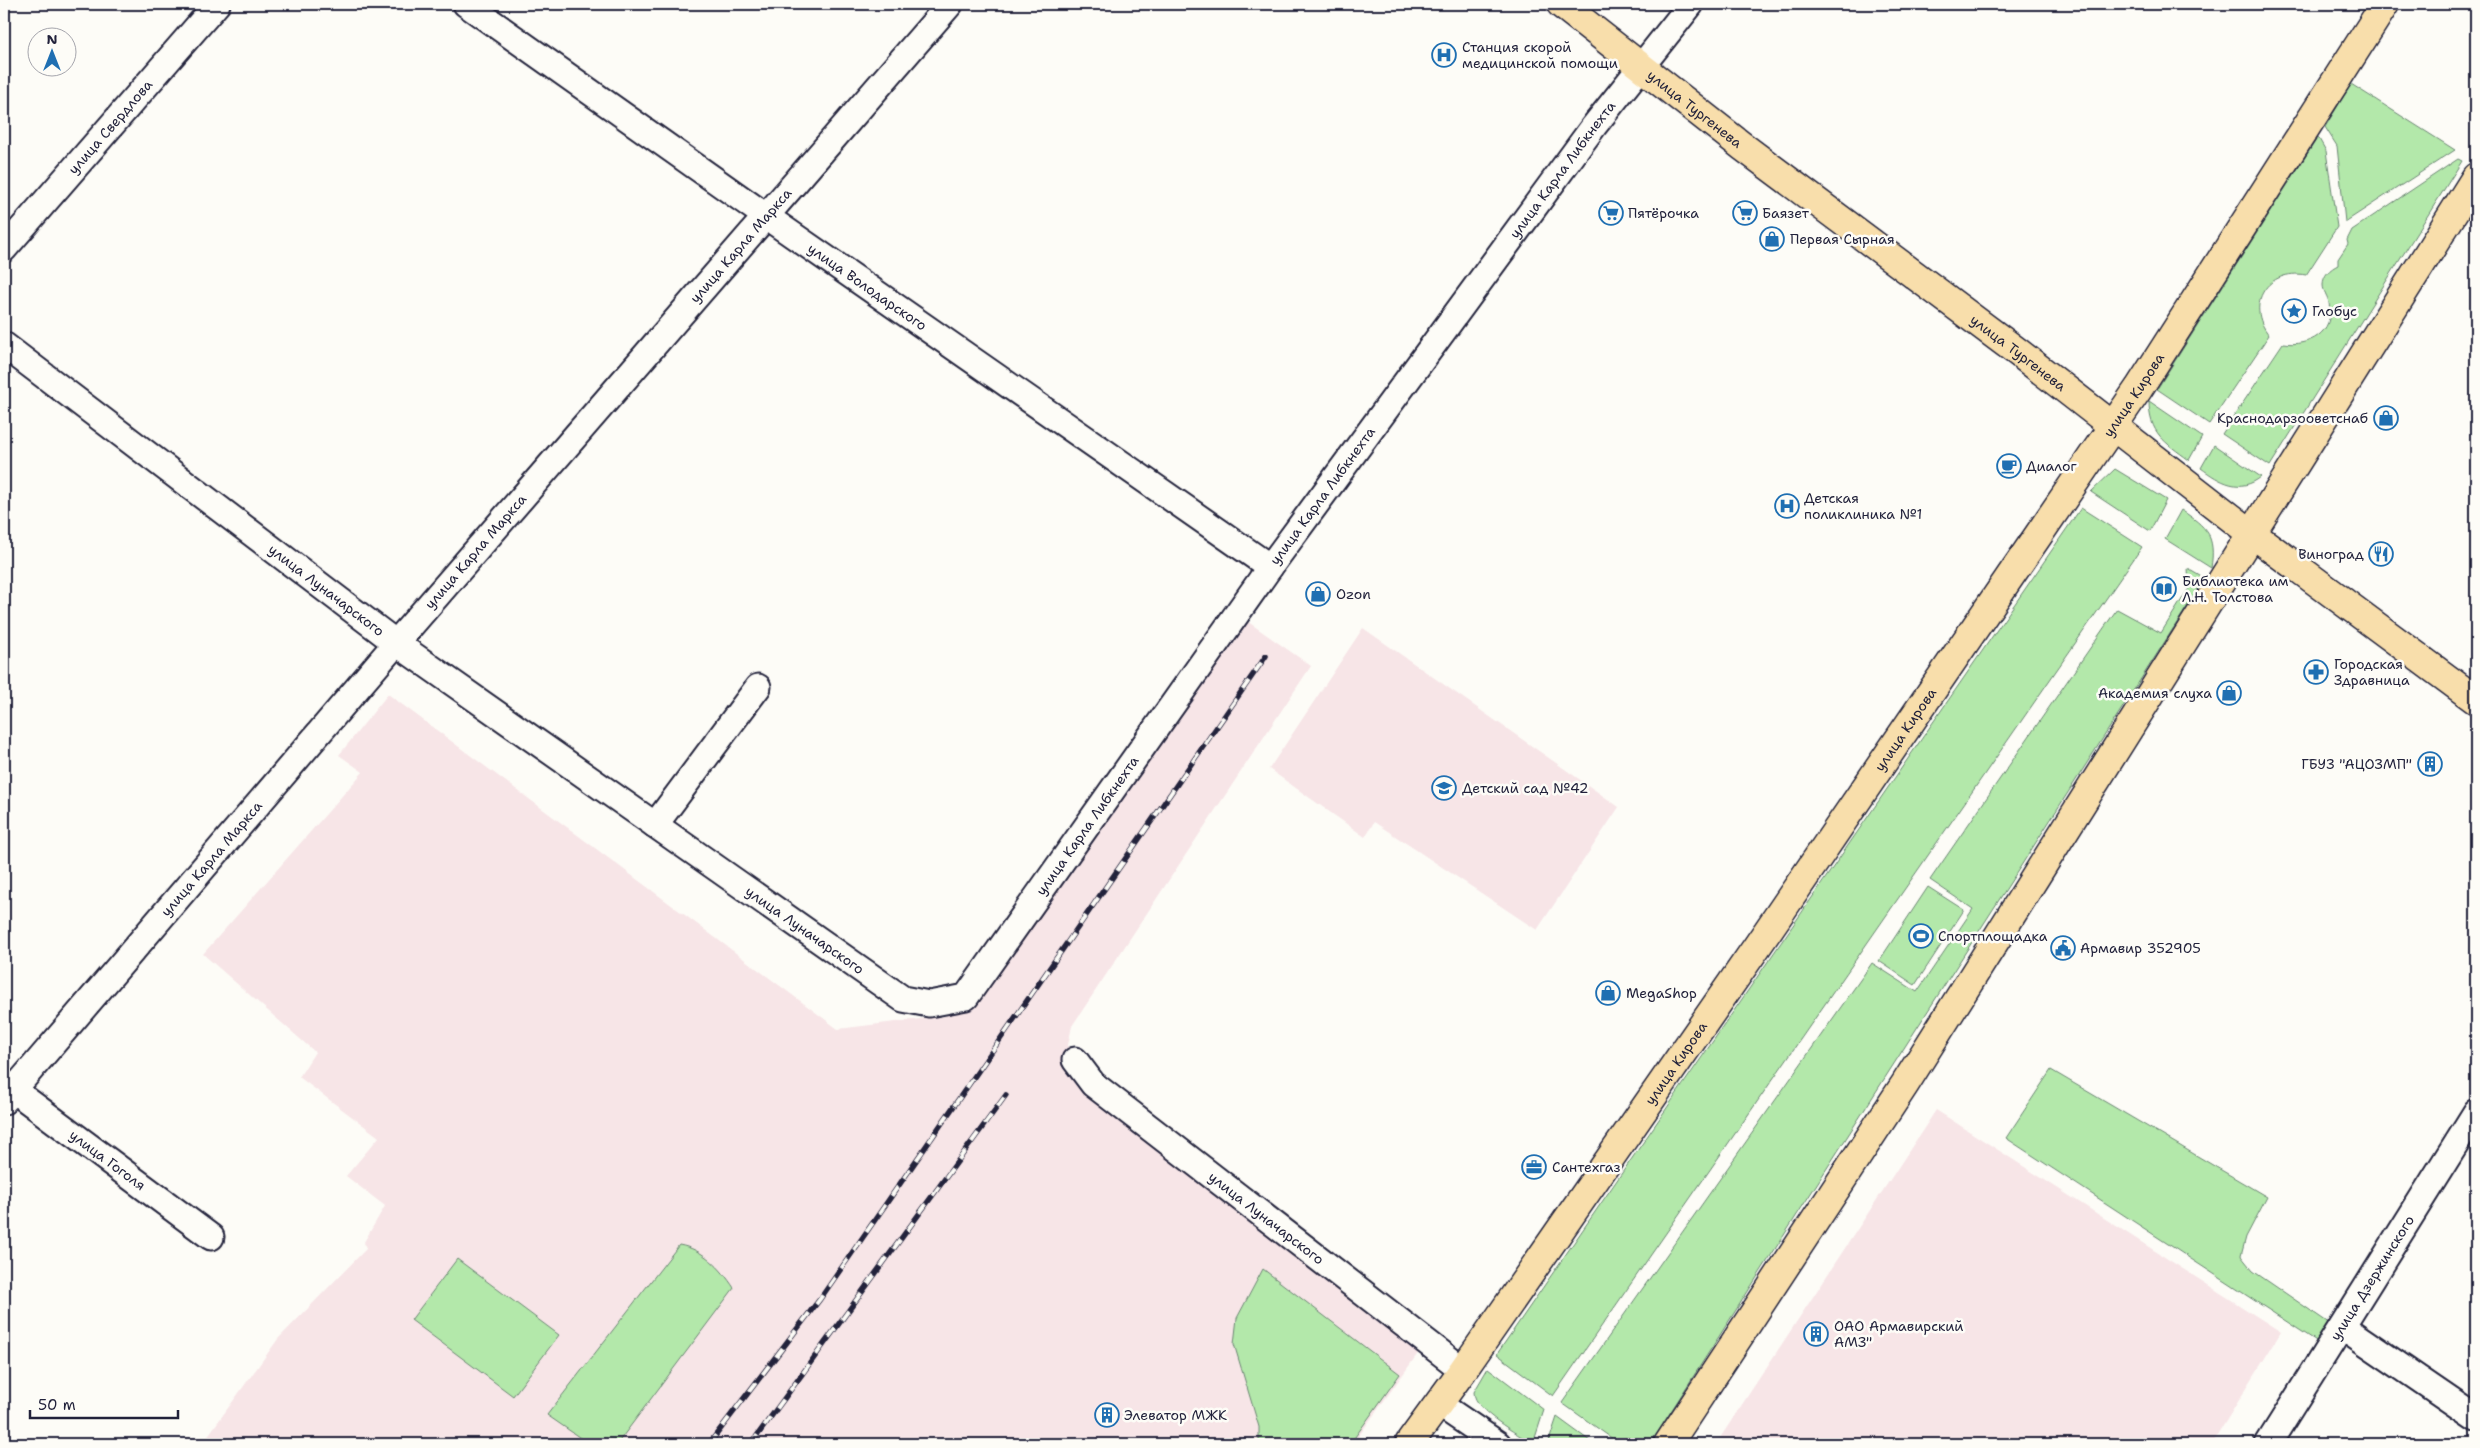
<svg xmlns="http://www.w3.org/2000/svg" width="2480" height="1448" viewBox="0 0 2480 1448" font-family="'Shantell Sans',sans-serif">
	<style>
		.built { fill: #f7e5e7 }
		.green { fill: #b3e8aa; stroke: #6a8572 }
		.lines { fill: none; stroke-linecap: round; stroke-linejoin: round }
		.minor-casing { stroke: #22223b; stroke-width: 29 }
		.major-casing { stroke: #22223b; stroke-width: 31 }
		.minor { stroke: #fdfcf7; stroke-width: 25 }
		.major { stroke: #f8deab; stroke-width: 28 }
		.rail-casing { stroke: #22223b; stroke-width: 5.5 }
		.rail { stroke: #fdfcf7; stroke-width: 4; stroke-dasharray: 11; stroke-linecap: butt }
		.labels { text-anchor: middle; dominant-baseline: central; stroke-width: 5; stroke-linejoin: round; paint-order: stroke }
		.poi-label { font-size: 14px; fill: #22223b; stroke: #fdfcf7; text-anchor: start }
		.street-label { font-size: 14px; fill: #22223b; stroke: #fdfcf7 }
	</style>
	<rect width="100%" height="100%" fill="#fdfcf7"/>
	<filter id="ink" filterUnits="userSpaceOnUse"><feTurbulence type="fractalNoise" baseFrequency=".02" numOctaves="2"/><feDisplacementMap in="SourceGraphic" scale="10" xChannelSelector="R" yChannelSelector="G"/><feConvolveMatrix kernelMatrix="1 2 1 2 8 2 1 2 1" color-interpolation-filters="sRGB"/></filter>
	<g filter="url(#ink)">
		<!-- built -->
		<g class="built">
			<polygon points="1244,619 1311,666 1072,1026 1068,1045 1073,1068 1180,1168 1419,1352 1353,1444 202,1444 278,1339 366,1249 364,1242 385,1206 346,1176 379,1137 299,1077 315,1052 203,954 363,772 339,755 388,694 838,1029 945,1016 978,997"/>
			<polygon points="1363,628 1619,807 1537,930 1374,822 1365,837 1269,769"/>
			<polygon points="1936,1110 2281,1332 2212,1444 1716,1444"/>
		</g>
		<!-- green -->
		<g class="green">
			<polygon points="2351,84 2455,150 2345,222 2337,146 2325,127"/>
			<path d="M2318 137 2326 151 2337 227 2306 275C2268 268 2244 304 2269 335L2209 424 2157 389Z"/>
			<path d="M2458 159 2462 161 2270 466 2222 434 2283 343C2309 347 2335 333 2329 303 2328 297 2323 291 2323 285 2323 275 2330 269 2338 265V259L2348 244 2347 240 2352 230Z"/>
			<path d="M2149 401 2202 437 2189 460C2165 442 2149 434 2149 401Z"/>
			<path d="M2214 445 2261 477C2240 494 2220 482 2201 468Z"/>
			<polygon points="2115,469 2166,500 2150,531 2091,492"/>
			<polygon points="2081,508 2142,547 1553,1396 1497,1354"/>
			<path d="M2181 510C2207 527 2216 536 2211 568L2165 539Z"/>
			<polygon points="2188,569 2205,579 1650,1444 1620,1444 1562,1403 1872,963 1917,992 1973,909 1930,880 2117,609 2161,633 2189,588"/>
			<polygon points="1928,887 1964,910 1915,985 1879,961"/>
			<polygon points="2051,1070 2267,1197 2246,1237 2241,1256 2253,1271 2336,1328 2324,1346 2006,1138"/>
			<path d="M679 1245C703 1249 721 1268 734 1288L617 1444H589L547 1415Z"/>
			<polygon points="457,1259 559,1335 513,1396 411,1320"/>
			<polygon points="1263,1269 1400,1374 1350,1444 1259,1444 1259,1427 1234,1344 1237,1318"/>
			<path d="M1488 1368 1544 1410 1533 1444C1518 1434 1474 1411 1474 1392Z"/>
			<polygon points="1557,1417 1594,1444 1548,1444"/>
		</g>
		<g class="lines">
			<!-- minor casing -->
			<g class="minor-casing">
				<g id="minor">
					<path id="s1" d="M466 4 767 217 1270 567"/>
					<path id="s2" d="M4 249 217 4"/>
					<path id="s3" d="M4 345 396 643 903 999 929 1004 966 997 1270 567 1594 126 1691 4"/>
					<polyline points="655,825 758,687"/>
					<path id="s4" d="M1075 1060 1093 1084 1463 1370"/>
					<path id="s5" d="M4 1083 211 1237"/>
					<path id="s6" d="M4 1101 396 643 950 4"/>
					<polyline points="2343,1327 2476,1418"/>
					<polyline points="1439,1404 1498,1444"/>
					<path id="s7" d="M2268 1444 2476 1112"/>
				</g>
			</g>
			<!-- major casing -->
			<g class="major-casing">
				<g id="major">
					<path id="s8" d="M1561 4 1742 146 2019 353 2252 534 2476 700"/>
					<path id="s9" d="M1409 1444 1463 1370 1756 948 2139 388 2385 4"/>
					<polyline points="1668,1444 1905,1084 2476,177"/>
				</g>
			</g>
			<!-- minor -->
			<use href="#minor" class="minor"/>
			<!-- major -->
			<use href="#major" class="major"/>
			<!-- rail casing -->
			<g class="rail-casing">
				<g id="rail">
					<polyline points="709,1444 820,1299 1266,656"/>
					<polyline points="751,1444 1006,1095"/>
				</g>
			</g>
			<!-- rail -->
			<use href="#rail" class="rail"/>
		</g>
	</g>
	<!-- icons -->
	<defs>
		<g id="hospital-ring" transform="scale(1.25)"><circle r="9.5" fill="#fdfcf7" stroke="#1f6fb2" stroke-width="1.5"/><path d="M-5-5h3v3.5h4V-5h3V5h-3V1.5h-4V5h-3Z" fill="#1f6fb2"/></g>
		<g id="supermarket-ring" transform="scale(1.25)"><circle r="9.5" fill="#fdfcf7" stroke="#1f6fb2" stroke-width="1.5"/><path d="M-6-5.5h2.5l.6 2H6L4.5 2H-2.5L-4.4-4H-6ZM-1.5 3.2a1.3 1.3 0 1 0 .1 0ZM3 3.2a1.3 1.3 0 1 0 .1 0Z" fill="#1f6fb2"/></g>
		<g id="shop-ring" transform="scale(1.25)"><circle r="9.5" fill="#fdfcf7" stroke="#1f6fb2" stroke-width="1.5"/><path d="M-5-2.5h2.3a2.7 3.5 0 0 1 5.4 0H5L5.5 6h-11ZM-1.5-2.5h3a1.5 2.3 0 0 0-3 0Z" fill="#1f6fb2"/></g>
		<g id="sight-ring" transform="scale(1.25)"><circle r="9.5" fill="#fdfcf7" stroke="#1f6fb2" stroke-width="1.5"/><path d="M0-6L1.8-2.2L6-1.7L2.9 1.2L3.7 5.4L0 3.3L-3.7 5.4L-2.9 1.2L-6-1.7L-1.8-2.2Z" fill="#1f6fb2"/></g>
		<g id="cafe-ring" transform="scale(1.25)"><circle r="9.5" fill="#fdfcf7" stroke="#1f6fb2" stroke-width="1.5"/><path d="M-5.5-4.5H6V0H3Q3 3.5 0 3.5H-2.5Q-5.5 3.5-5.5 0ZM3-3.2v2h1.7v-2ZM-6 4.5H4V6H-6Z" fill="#1f6fb2"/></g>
		<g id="restaurant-ring" transform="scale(1.25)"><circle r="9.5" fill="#fdfcf7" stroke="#1f6fb2" stroke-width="1.5"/><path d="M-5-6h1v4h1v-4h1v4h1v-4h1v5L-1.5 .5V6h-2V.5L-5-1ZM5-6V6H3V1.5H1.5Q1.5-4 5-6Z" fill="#1f6fb2"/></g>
		<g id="library-ring" transform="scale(1.25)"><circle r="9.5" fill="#fdfcf7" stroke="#1f6fb2" stroke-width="1.5"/><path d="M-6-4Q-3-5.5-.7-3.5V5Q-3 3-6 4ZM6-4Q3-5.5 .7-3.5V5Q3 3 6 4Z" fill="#1f6fb2"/></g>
		<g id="pharmacy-ring" transform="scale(1.25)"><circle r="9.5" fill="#fdfcf7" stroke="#1f6fb2" stroke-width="1.5"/><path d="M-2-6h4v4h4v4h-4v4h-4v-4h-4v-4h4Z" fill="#1f6fb2"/></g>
		<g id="building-ring" transform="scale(1.25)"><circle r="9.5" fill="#fdfcf7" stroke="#1f6fb2" stroke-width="1.5"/><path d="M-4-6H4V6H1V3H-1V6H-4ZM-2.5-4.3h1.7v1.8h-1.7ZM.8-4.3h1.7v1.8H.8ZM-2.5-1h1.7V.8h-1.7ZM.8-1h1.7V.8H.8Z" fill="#1f6fb2"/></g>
		<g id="school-ring" transform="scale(1.25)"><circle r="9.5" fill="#fdfcf7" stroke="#1f6fb2" stroke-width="1.5"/><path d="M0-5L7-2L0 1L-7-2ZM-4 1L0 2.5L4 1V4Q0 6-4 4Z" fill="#1f6fb2"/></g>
		<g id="stadium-ring" transform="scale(1.25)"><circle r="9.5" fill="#fdfcf7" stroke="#1f6fb2" stroke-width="1.5"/><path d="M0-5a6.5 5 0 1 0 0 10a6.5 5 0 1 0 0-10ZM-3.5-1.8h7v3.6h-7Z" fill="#1f6fb2"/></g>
		<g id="civic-ring" transform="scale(1.25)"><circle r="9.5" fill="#fdfcf7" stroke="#1f6fb2" stroke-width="1.5"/><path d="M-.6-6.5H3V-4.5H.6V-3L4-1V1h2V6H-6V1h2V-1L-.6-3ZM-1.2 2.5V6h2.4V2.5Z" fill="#1f6fb2"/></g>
		<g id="office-ring" transform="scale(1.25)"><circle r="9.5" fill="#fdfcf7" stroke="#1f6fb2" stroke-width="1.5"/><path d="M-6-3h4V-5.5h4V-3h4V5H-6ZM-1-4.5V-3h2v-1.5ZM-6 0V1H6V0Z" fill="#1f6fb2"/></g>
	</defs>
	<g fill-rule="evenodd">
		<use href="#hospital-ring" x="1444" y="55"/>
		<use href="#supermarket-ring" x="1611" y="213"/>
		<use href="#supermarket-ring" x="1745" y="213"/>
		<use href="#shop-ring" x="1772" y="239"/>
		<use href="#sight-ring" x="2294" y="311"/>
		<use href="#shop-ring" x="2386" y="418"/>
		<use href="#cafe-ring" x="2009" y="466"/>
		<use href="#hospital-ring" x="1787" y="506"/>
		<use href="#restaurant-ring" x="2381" y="554"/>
		<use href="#library-ring" x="2164" y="589"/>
		<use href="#shop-ring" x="1318" y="594"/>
		<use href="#pharmacy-ring" x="2316" y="672"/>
		<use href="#shop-ring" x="2229" y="693"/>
		<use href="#building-ring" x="2430" y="764"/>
		<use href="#school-ring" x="1444" y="788"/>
		<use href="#stadium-ring" x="1921" y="936"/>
		<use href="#civic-ring" x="2063" y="948"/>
		<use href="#shop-ring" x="1608" y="993"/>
		<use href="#office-ring" x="1534" y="1167"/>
		<use href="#building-ring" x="1816" y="1334"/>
		<use href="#building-ring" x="1107" y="1415"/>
	</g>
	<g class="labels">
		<!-- poi labels -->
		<g class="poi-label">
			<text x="1462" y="47">Станция скорой<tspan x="1462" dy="16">медицинской помощи</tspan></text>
			<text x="1628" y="213">Пятёрочка</text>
			<text x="1762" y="213">Баязет</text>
			<text x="1790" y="239">Первая Сырная</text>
			<text x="2312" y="311">Глобус</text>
			<text x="2368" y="418" text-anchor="end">Краснодарзооветснаб</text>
			<text x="2026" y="466">Диалог</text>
			<text x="1804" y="498">Детская<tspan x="1804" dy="16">поликлиника №1</tspan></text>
			<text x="2364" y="554" text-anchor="end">Виноград</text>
			<text x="2182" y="581">Библиотека им<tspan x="2182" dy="16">Л.Н. Толстова</tspan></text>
			<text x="1336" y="594">Ozon</text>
			<text x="2334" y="664">Городская<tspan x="2334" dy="16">Здравница</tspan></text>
			<text x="2212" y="693" text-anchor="end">Академия слуха</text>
			<text x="2412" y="764" text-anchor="end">ГБУЗ "АЦОЗМП"</text>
			<text x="1462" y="788">Детский сад №42</text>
			<text x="1938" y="936">Спортплощадка</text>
			<text x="2080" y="948">Армавир 352905</text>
			<text x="1626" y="993">MegaShop</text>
			<text x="1552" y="1167">Сантехгаз</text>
			<text x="1834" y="1326">ОАО Армавирский<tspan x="1834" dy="16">АМЗ"</tspan></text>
			<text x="1124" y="1415">Элеватор МЖК</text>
		</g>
		<!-- street labels -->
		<g class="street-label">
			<text stroke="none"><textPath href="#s8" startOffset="170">улица Тургенева</textPath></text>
			<text stroke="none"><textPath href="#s2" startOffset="162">улица Свердлова</textPath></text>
			<text stroke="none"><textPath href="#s3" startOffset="2196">улица Карла Либкнехта</textPath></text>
			<text stroke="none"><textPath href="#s6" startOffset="1129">улица Карла Маркса</textPath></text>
			<text stroke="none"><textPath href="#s1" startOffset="491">улица Володарского</textPath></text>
			<text stroke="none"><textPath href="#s8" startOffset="575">улица Тургенева</textPath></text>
			<text stroke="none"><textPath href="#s9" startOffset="1275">улица Кирова</textPath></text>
			<text stroke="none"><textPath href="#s3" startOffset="1791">улица Карла Либкнехта</textPath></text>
			<text stroke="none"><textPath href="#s6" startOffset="724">улица Карла Маркса</textPath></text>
			<text stroke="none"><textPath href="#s3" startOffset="405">улица Луначарского</textPath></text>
			<text stroke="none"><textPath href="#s9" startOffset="870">улица Кирова</textPath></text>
			<text stroke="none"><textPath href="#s3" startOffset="1386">улица Карла Либкнехта</textPath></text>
			<text stroke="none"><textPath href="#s6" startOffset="319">улица Карла Маркса</textPath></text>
			<text stroke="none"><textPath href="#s3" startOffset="992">улица Луначарского</textPath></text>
			<text stroke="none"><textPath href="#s9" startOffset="465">улица Кирова</textPath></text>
			<text stroke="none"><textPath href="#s5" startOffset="129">улица Гоголя</textPath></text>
			<text stroke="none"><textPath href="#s4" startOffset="249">улица Луначарского</textPath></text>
			<text stroke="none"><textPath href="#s7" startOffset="196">улица Дзержинского</textPath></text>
		</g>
	</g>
	<!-- margin -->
	<rect width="2480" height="1448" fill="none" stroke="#fdfcf7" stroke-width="20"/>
	<rect x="10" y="10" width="2460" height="1428" fill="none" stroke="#22223b" stroke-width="2" filter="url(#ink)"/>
	<!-- north arrow -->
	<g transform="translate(52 52)"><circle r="24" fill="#fdfcf7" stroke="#a5a5ac"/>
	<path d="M0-4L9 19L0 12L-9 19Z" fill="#1f6fb2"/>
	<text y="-8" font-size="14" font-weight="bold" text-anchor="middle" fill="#22223b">N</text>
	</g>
	<!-- scale -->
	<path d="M30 1410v8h148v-8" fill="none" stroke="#22223b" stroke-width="2.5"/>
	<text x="38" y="1410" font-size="15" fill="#22223b" stroke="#fdfcf7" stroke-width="4" paint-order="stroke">50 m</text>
</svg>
